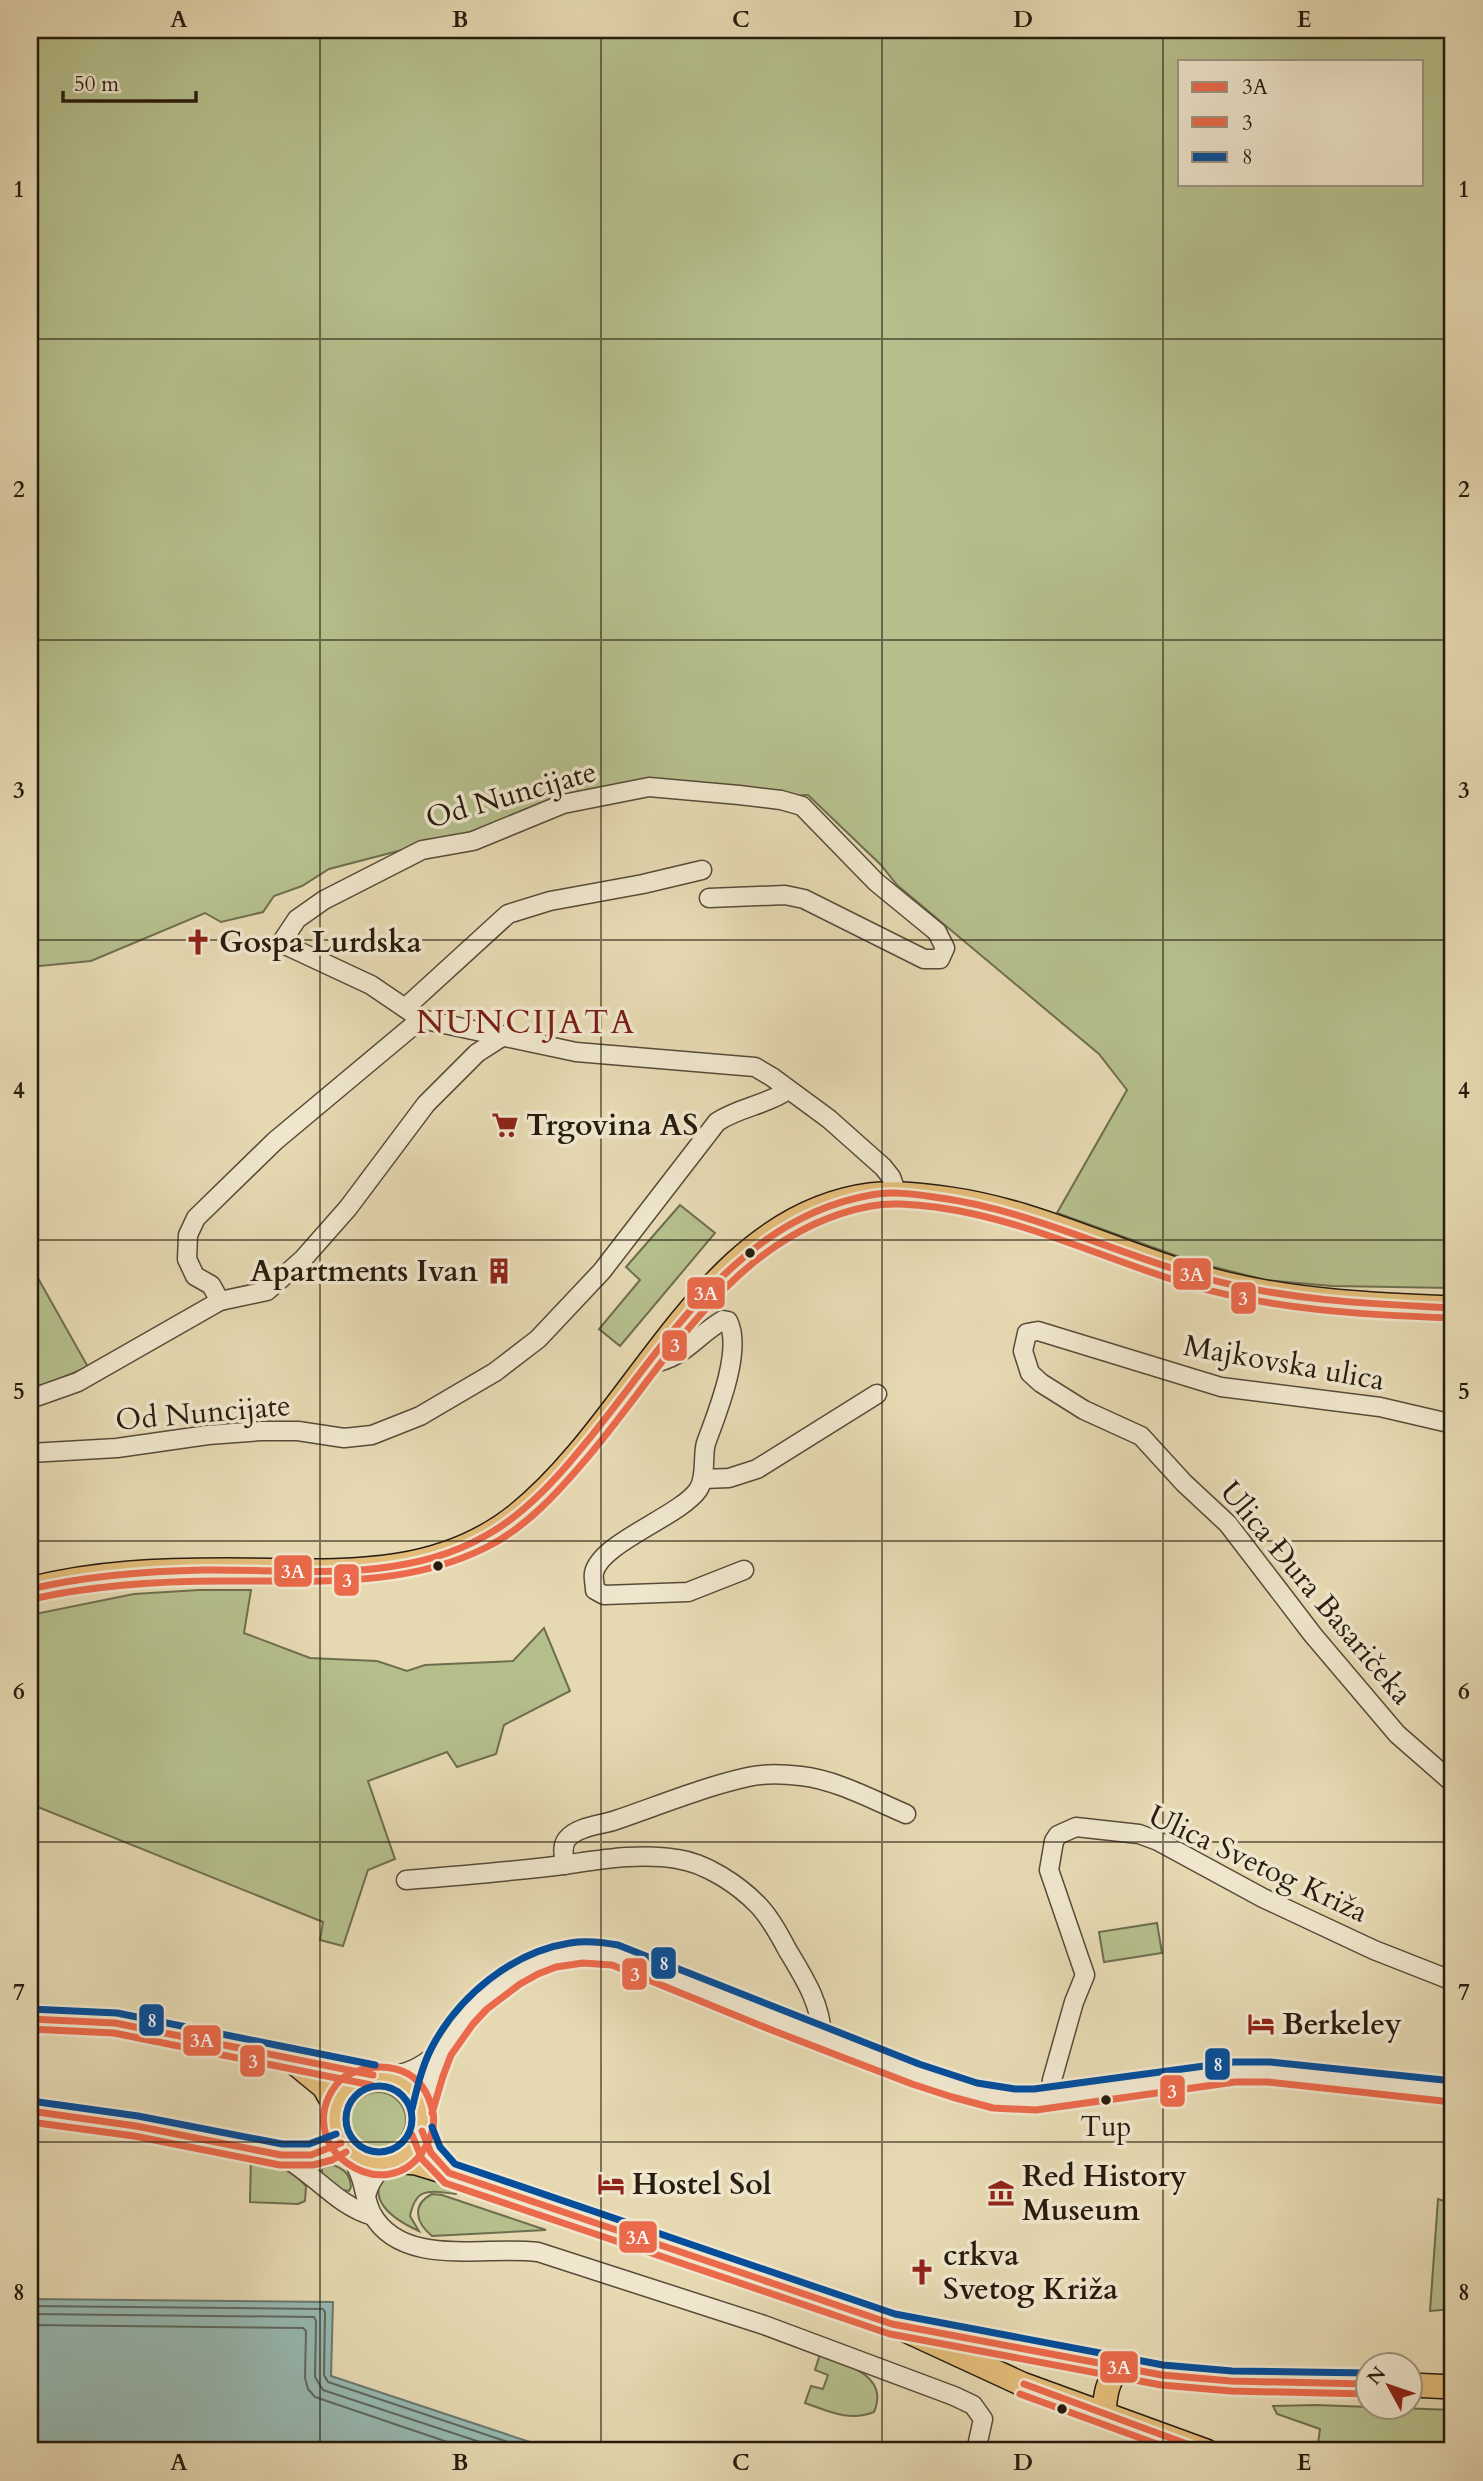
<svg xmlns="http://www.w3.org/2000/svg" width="1483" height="2481" viewBox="0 0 1483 2481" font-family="Cardo,serif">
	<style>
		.green { fill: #b5bf8c; stroke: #6e6e4e; stroke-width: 2; fill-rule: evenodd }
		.water { fill: #97b9b2; stroke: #6a7a71; stroke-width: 2 }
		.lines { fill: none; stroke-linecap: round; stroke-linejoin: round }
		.shore { stroke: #5f6a60; stroke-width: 2 }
		.minor-casing { stroke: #574b38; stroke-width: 21 }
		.major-casing { stroke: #271c0f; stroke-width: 26 }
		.minor { stroke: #efe6cd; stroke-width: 18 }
		.major { stroke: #e3bc79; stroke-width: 23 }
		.bus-1-casing { stroke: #efe6cd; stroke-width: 12 }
		.bus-2-casing { stroke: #efe6cd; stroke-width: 12 }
		.bus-3-casing { stroke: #efe6cd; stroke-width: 12 }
		.bus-1 { stroke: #eb6a4b; stroke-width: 7 }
		.bus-2 { stroke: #eb6a4b; stroke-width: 7 }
		.bus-3 { stroke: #054e9b; stroke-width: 7 }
		.grid { fill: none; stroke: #271c0f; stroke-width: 2; stroke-opacity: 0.55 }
		.bus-dot { fill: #271c0f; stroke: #efe6cd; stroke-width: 2.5 }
		.labels { text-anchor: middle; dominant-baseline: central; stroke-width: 7; stroke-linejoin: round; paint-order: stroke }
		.bus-label { font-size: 28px; fill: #271c0f; stroke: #efe6cd }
		.street-label { font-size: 30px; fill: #271c0f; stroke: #efe6cd }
		.poi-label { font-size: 30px; font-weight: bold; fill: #271c0f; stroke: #efe6cd; text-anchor: start }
		.quarter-label { font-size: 33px; letter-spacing: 2px; fill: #7a1f14; stroke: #efe6cd }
		.line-badge { stroke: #efe6cd; stroke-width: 2.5 }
		.badge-label { font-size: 19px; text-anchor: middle; font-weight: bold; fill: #fff }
		.neatline { fill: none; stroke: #271c0f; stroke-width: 2.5 }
		.grid-label { font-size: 23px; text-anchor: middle; font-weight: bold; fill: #271c0f }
	</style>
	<rect width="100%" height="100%" fill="#e6d9b2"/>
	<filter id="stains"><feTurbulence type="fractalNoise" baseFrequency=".00286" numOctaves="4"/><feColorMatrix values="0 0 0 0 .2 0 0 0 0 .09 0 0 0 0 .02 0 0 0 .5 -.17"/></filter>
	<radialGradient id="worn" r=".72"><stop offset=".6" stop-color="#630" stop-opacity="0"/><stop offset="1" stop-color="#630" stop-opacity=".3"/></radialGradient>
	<!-- green -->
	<g class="green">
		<path d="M30 30H1453V1288L1332 1286 1265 1280 1191 1261 1057 1213 1127 1090 1099 1054 897 885 881 865 808 795 782 796 689 782 562 797 471 832 329 869 302 886 274 896 263 912 221 922 205 913 91 961 30 967ZM1180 61H1422V184H1180Z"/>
		<polygon points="680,1205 715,1233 620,1346 599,1329 640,1280 626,1267"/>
		<polygon points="30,1264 88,1367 30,1391"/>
		<polygon points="199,1590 251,1590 244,1633 310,1658 377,1661 407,1671 425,1665 513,1661 544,1628 570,1691 504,1725 496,1754 457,1767 447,1752 368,1781 395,1859 368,1870 343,1946 320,1940 323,1922 38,1807 30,1808 30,1615 134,1594"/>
		<polygon points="1157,1923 1162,1953 1104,1962 1099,1932"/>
		<circle cx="378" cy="2120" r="28"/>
		<path d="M251 2156C271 2161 292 2171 306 2186L305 2201 298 2204 250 2202Z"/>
		<path d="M333 2165C345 2169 350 2175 351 2187L349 2191 343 2190 322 2175V2168Z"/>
		<path d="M397 2167 459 2188 456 2194C430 2191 416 2186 410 2216L419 2231C390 2218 357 2193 397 2167Z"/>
		<path d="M432 2194 442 2195 546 2230 432 2236C416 2223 411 2205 432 2194Z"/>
		<polygon points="1438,2199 1453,2204 1453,2309 1430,2311"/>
		<path d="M820 2354C846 2365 890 2375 874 2412 849 2422 828 2411 805 2403L811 2386 823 2389 828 2375 815 2370Z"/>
		<polygon points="1315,2405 1453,2410 1453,2451 1317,2451 1320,2429 1277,2414 1273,2406"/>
	</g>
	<!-- water -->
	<polygon class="water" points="30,2299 333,2302 331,2376 557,2451 30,2451"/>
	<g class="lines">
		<!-- shore -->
		<g class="shore">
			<polyline points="30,2306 323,2309 325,2312 324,2375 328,2382 535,2451"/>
			<polyline points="30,2314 314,2317 316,2321 315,2377 323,2390 507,2451"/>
			<polyline points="30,2325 303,2328 306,2331 305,2378 308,2389 315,2397 474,2451"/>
		</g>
		<!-- minor casing -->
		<g class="minor-casing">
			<g id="minor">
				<polyline points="709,898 785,895 804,899 924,959 940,959 945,948 937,932 876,882 802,806 781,800 739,795 649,787 563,804 473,841 422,850 324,900 297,919 281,943 371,985 421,1019 576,1052 755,1067 772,1077 829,1119 883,1167 891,1177 897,1194"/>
				<polyline points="405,1008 508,914 550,901 643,884 702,870"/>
				<polyline points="220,1301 211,1285 195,1276 187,1259 188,1235 196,1218 275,1141 421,1019"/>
				<path d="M649 1364C685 1358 693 1338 723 1320L728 1321C743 1350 717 1413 706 1443 702 1457 707 1477 698 1490 680 1516 600 1543 594 1573 593 1578 595 1585 595 1590L604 1595 688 1592 744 1570"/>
				<polyline points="30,1399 78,1382 220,1301 267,1291 303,1259 348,1208 426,1104 477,1053 505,1035"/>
				<polyline points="1453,1424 1380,1407 1221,1387 1038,1331 1027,1333 1023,1351 1030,1373 1041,1383 1084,1410 1141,1436 1184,1483 1228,1524 1313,1635 1397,1734 1453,1783"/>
				<path d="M30 1453 117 1448 208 1435 261 1431H298L344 1438 372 1435 420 1416 495 1372 538 1339 602 1271 717 1122C739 1107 767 1105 788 1090"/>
				<polyline points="703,1479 729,1478 757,1469 877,1394"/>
				<path d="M565 1865C564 1856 561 1847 567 1839 578 1826 602 1825 616 1820 660 1805 703 1787 748 1777 765 1773 784 1774 801 1776 837 1780 873 1800 906 1814"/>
				<path d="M406 1880C456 1876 505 1872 555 1866 594 1861 637 1852 677 1859 706 1863 739 1885 759 1906 771 1919 780 1936 788 1951 805 1979 822 2006 822 2039"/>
				<path d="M386 2076C409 2074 421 2067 438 2053"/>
				<polyline points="1050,2097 1052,2080 1074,2002 1085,1975 1049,1870 1054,1841 1058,1835 1076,1827 1139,1834 1158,1841 1263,1898 1374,1950 1453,1981"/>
				<polyline points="30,2111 136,2126 281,2155 311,2155 328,2150 341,2143"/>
				<path d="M422 2111C427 2090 432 2069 442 2050 466 2006 521 1959 572 1953 586 1951 600 1953 615 1955 702 1990 788 2027 877 2059 928 2078 980 2102 1035 2100L1234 2072H1269L1453 2092"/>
				<path d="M350 2154C354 2161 358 2169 361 2178 365 2190 366 2203 372 2214 403 2269 487 2245 538 2252L764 2325 954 2396 973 2405 983 2419 976 2451"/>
				<path d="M281 2155C314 2173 337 2206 373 2216"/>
				<path d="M366 2196C370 2181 376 2173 388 2163"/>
			</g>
		</g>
		<!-- major casing -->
		<g class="major-casing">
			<g id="major">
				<path d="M30 1589C95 1572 160 1570 228 1570 329 1570 433 1583 518 1514 637 1418 704 1217 870 1195 897 1192 923 1195 950 1199 1048 1213 1135 1263 1231 1285 1304 1302 1379 1305 1453 1308"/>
				<polyline points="30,2019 115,2023 373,2075"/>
				<polyline points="296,2064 324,2087 336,2108"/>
				<circle cx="378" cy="2120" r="44"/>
				<polyline points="394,2161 416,2163 449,2173 892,2324 1022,2384 1206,2451"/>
				<polyline points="927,2331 1162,2375 1231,2381 1368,2384"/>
				<polyline points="1410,2385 1453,2387"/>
				<path d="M1104 2414C1105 2395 1107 2382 1119 2366"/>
			</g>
		</g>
		<!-- minor -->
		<use href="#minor" class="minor"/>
		<!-- major -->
		<use href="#major" class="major"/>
		<!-- bus-1 casing -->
		<g class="bus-1-casing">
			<g id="bus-1">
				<path d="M30 1589C87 1576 145 1571 204 1570 297 1569 401 1584 485 1536 522 1516 553 1483 579 1451 662 1353 732 1219 871 1195 891 1191 914 1194 934 1197 1028 1209 1111 1252 1201 1277 1283 1300 1368 1304 1453 1308"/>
				<polyline points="30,2019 115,2023 373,2075"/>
				<polyline points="30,2111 136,2126 281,2155 311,2155 341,2143"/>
				<polyline points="422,2131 431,2153 449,2173 892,2324 1162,2375 1231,2381 1368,2384"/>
				<polyline points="1024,2384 1206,2451"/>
			</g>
		</g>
		<!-- bus-2 casing -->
		<g class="bus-2-casing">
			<g id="bus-2">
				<path d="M32 1599C95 1585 158 1581 222 1581 312 1580 404 1589 487 1547 527 1527 559 1491 587 1458 669 1361 736 1231 871 1206 892 1202 914 1205 935 1207 1025 1219 1106 1260 1193 1286 1277 1310 1365 1315 1453 1318"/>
				<polyline points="30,2029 114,2033 371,2085"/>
				<path d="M341 2079C282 2144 388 2216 426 2146 433 2134 436 2119 431 2105 419 2064 377 2059 344 2077"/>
				<polyline points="432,2113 443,2076 451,2055 473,2024 487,2009 520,1984 538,1974 556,1967 583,1963 612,1965 774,2031 912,2084 952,2097 993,2108 1036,2110 1235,2082 1268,2082 1452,2102"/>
				<polyline points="30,2122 134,2136 280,2165 313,2165 332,2160 346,2152"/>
				<polyline points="412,2135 422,2159 445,2183 890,2334 1161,2385 1231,2391 1368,2394"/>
				<polyline points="1020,2394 1176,2451"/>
			</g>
		</g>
		<!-- bus-3 casing -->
		<g class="bus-3-casing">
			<g id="bus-3">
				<polyline points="30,2009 117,2013 375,2065"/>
				<circle cx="379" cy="2119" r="33"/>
				<polyline points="31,2101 138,2116 282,2144 309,2144 336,2134"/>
				<path d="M412 2109C417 2088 422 2066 432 2047 459 1996 512 1952 570 1943 586 1940 602 1942 618 1945L919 2064 977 2083 1015 2089H1034L1234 2062H1270L1453 2081"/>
				<polyline points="432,2127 440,2147 455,2164 895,2314 1163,2365 1232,2371 1368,2373"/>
			</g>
		</g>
		<!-- bus-1 -->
		<use href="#bus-1" class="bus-1"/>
		<!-- bus-2 -->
		<use href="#bus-2" class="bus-2"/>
		<!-- bus-3 -->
		<use href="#bus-3" class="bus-3"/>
	</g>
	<!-- grid -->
	<path class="grid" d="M320 30V2451M601 30V2451M882 30V2451M1163 30V2451M30 339H1453M30 640H1453M30 940H1453M30 1240H1453M30 1541H1453M30 1842H1453M30 2142H1453"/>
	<!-- icons -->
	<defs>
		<g id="church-bare" transform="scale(2.1)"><path d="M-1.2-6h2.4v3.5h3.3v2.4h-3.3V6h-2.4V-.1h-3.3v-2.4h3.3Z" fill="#8f2418" stroke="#efe6cd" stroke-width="2.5" paint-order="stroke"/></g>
		<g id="supermarket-bare" transform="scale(2.1)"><path d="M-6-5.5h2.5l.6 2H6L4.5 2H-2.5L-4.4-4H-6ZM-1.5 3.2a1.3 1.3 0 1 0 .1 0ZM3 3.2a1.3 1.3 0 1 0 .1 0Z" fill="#8f2418" stroke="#efe6cd" stroke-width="2.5" paint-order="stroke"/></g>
		<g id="building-bare" transform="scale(2.1)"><path d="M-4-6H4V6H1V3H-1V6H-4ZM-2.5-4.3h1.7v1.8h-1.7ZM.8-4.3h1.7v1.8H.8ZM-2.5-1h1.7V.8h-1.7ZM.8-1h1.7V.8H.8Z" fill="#8f2418" stroke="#efe6cd" stroke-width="2.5" paint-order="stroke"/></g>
		<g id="hotel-bare" transform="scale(2.1)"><path d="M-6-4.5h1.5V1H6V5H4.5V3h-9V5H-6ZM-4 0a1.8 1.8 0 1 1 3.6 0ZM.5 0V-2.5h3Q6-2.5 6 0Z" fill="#8f2418" stroke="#efe6cd" stroke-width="2.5" paint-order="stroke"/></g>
		<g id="museum-bare" transform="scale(2.1)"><path d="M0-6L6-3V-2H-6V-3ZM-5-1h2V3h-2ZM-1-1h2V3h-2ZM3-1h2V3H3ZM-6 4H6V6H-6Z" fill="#8f2418" stroke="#efe6cd" stroke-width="2.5" paint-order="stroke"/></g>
	</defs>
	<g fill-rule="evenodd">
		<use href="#church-bare" x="198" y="942"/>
		<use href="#supermarket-bare" x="505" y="1125"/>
		<use href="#building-bare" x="499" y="1271"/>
		<use href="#hotel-bare" x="1261" y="2024"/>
		<use href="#hotel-bare" x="611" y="2184"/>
		<use href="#museum-bare" x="1001" y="2193"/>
		<use href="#church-bare" x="922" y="2272"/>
	</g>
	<!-- markers -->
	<g class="bus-dot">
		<circle cx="750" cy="1253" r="6"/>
		<circle cx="438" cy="1566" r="6"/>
		<circle cx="1106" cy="2100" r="6"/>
		<circle cx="1062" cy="2409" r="6"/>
	</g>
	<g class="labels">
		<!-- bus labels -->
		<g class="bus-label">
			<text x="1106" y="2127">Tup</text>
		</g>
		<!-- street labels -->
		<g class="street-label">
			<text transform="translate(511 795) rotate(-16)">Od Nuncijate</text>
			<text transform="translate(1284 1363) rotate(10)">Majkovska ulica</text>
			<text transform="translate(203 1413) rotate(-5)">Od Nuncijate</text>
			<text transform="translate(1316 1593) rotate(50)">Ulica Đura Basaričeka</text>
			<text transform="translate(1258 1864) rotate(25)">Ulica Svetog Križa</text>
		</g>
		<!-- poi labels -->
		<g class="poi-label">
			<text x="219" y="942">Gospa Lurdska</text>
			<text x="526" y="1125">Trgovina AS</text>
			<text x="478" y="1271" text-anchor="end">Apartments Ivan</text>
			<text x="1282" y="2024">Berkeley</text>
			<text x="1022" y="2176">Red History<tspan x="1022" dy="34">Museum</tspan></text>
			<text x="632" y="2184">Hostel Sol</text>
			<text x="943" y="2255">crkva<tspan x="943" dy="34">Svetog Križa</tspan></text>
		</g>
		<!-- quarter labels -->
		<g class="quarter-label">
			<text x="526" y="1022">NUNCIJATA</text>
		</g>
	</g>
	<g class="line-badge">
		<rect x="1172" y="1257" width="40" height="34" rx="7" fill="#eb6a4b"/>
		<rect x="686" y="1276" width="40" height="34" rx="7" fill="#eb6a4b"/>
		<rect x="1230" y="1281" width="27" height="34" rx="7" fill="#eb6a4b"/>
		<rect x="661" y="1329" width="27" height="33" rx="7" fill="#eb6a4b"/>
		<rect x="273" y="1554" width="40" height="34" rx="7" fill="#eb6a4b"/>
		<rect x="333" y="1563" width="27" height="34" rx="7" fill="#eb6a4b"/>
		<rect x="650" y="1946" width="27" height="34" rx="7" fill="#054e9b"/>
		<rect x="621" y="1957" width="27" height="34" rx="7" fill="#eb6a4b"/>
		<rect x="138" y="2003" width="27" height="34" rx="7" fill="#054e9b"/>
		<rect x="182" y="2024" width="40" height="33" rx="7" fill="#eb6a4b"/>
		<rect x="239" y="2044" width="27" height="34" rx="7" fill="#eb6a4b"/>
		<rect x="1204" y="2047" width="27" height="34" rx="7" fill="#054e9b"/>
		<rect x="1159" y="2074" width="27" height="34" rx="7" fill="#eb6a4b"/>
		<rect x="618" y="2220" width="40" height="34" rx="7" fill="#eb6a4b"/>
		<rect x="1099" y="2350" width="40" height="34" rx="7" fill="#eb6a4b"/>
	</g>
	<g class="badge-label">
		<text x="1192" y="1281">3A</text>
		<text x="706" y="1300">3A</text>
		<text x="1243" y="1305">3</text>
		<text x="675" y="1352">3</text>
		<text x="293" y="1578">3A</text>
		<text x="347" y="1587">3</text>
		<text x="664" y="1970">8</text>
		<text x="635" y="1981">3</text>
		<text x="152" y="2027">8</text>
		<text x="202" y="2047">3A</text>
		<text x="253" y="2068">3</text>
		<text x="1218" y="2071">8</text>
		<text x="1172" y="2098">3</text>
		<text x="638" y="2244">3A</text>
		<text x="1119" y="2374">3A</text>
	</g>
	<!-- margin -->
	<rect width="1483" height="2481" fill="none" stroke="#e6d9b2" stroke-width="77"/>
	<!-- legend -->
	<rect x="1178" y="60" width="245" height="126" fill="#efe6cd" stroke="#9f9581" stroke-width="2"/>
	<rect x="1192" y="82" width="35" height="10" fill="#eb6a4b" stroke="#9f9581" stroke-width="2"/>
	<text x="1242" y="94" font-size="21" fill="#271c0f">3A</text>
	<rect x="1192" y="117" width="35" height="10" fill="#eb6a4b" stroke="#9f9581" stroke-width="2"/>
	<text x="1242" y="130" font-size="21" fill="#271c0f">3</text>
	<rect x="1192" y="152" width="35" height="10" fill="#054e9b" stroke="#9f9581" stroke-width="2"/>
	<text x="1242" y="164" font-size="21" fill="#271c0f">8</text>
	<!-- north arrow -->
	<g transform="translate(1389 2386) rotate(310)"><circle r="33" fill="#efe6cd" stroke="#9f9581" stroke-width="2"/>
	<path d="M0-5L12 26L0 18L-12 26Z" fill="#8f2418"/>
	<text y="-10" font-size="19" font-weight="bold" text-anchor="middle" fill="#271c0f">N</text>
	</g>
	<!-- scale -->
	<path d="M63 91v10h133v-10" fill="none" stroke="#271c0f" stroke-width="3.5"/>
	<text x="74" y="91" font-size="21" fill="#271c0f" stroke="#efe6cd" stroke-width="5" paint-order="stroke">50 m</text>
	<rect x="38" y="38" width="1406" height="2404" class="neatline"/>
	<g class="grid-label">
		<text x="179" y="27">A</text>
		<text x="460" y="27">B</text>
		<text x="741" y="27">C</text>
		<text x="1023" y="27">D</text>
		<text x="1304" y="27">E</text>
		<text x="19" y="197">1</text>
		<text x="1464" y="197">1</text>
		<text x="19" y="497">2</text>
		<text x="1464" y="497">2</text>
		<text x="19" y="798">3</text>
		<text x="1464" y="798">3</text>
		<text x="19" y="1098">4</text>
		<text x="1464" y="1098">4</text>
		<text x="19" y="1399">5</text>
		<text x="1464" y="1399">5</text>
		<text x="19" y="1699">6</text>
		<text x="1464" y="1699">6</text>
		<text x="19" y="2000">7</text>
		<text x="1464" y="2000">7</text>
		<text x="19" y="2300">8</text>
		<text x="1464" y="2300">8</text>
		<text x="179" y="2470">A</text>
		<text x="460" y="2470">B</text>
		<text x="741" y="2470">C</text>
		<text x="1023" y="2470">D</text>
		<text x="1304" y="2470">E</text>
	</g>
	<rect width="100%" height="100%" filter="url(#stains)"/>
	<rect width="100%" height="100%" fill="url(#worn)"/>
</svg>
